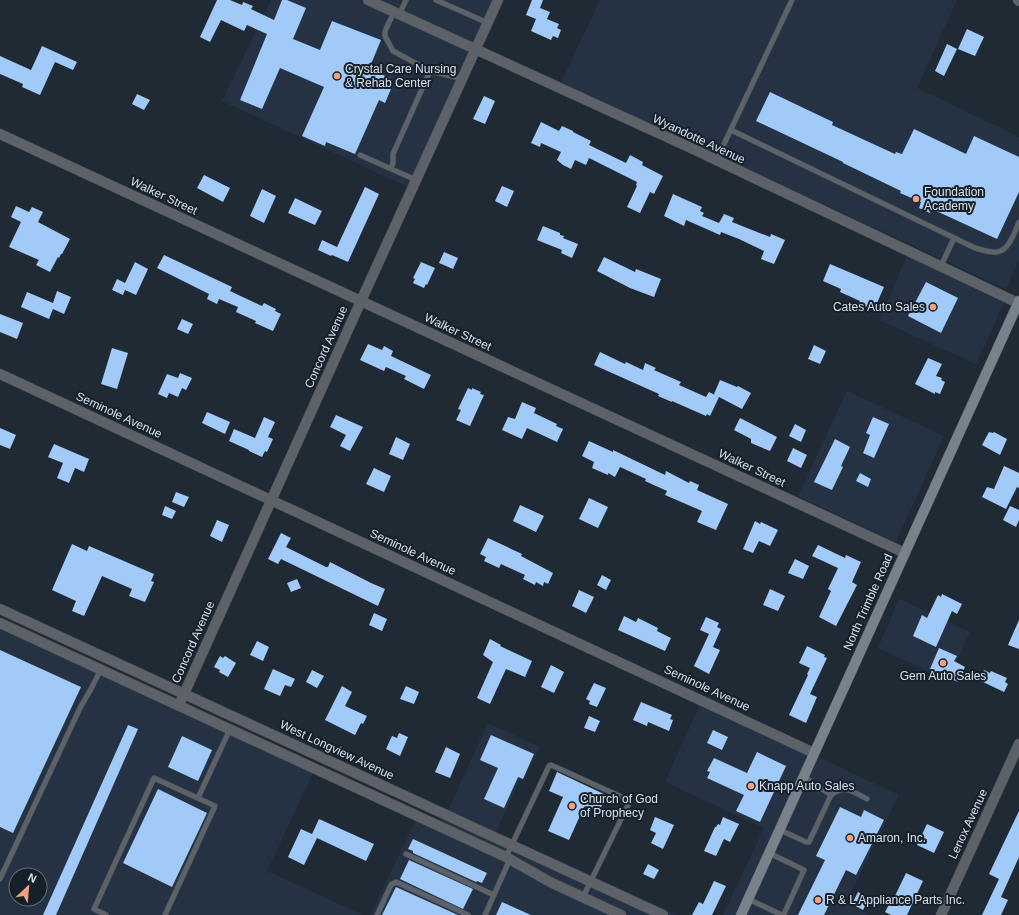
<svg xmlns="http://www.w3.org/2000/svg" width="1019" height="915" viewBox="0 0 1019 915" font-family="Helvetica,sans-serif">
	<style>
		.built { fill: #243243; fill-rule: evenodd }
		.building { fill: #a1caf9 }
		.lines { fill: none; stroke-linecap: round; stroke-linejoin: round }
		.service-casing { stroke: #3e4752; stroke-width: 6 }
		.minor-casing { stroke: #3e4752; stroke-width: 11 }
		.tertiary-casing { stroke: #3e4752; stroke-width: 11 }
		.secondary-casing { stroke: #3e4752; stroke-width: 11 }
		.service { stroke: #5d6268; stroke-width: 5 }
		.minor { stroke: #5d6268; stroke-width: 10 }
		.tertiary { stroke: #5d6268; stroke-width: 10 }
		.secondary { stroke: #79818b; stroke-width: 10 }
		.poi-dot { fill: #f2a07f; stroke: #16202b; stroke-width: 1.5 }
		.labels { text-anchor: middle; dominant-baseline: central; stroke-width: 4; stroke-linejoin: round; paint-order: stroke }
		.poi-label { font-size: 12px; fill: #d9e0e8; stroke: #16202b; text-anchor: start }
		.street-label { font-size: 12px; fill: #d9e0e8; stroke: #16202b }
	</style>
	<rect width="100%" height="100%" fill="#202a35"/>
	<!-- built -->
	<g class="built">
		<polygon points="271,0 358,0 364,3 365,0 494,0 408,187 222,101"/>
		<polygon points="600,0 957,0 917,88 1019,137 1019,260 1006,289 561,82"/>
		<polygon points="907,256 1004,303 976,364 879,320"/>
		<polygon points="847,391 944,436 896,542 798,496"/>
		<polygon points="899,599 970,632 948,681 878,648"/>
		<path d="M0 627 313 773 267 871 363 915H0ZM16 875H40V899H16Z"/>
		<polygon points="701,702 899,795 846,903 867,914 867,915 723,915 764,828 665,782"/>
		<polygon points="488,723 540,747 523,781 520,780 495,834 559,860 677,915 370,915 416,820 439,830"/>
	</g>
	<!-- building -->
	<g class="building">
		<polygon points="217,0 230,0 242,5 243,2 253,6 251,9 274,20 282,0 287,0 306,8 293,39 320,50 332,21 381,40 369,69 390,78 386,87 391,89 385,103 379,100 355,154 326,142 325,146 302,136 324,87 280,68 262,109 240,100 267,34 247,25 244,31 221,20 210,42 200,37"/>
		<polygon points="532,0 543,0 540,8 550,12 547,19 559,24 557,28 561,30 558,38 553,36 551,40 531,31 536,19 526,15"/>
		<polygon points="967,29 984,37 975,56 958,49"/>
		<polygon points="947,44 957,49 944,76 935,71"/>
		<polygon points="42,46 77,62 73,70 55,62 40,95 22,87 23,84 0,74 0,56 31,70"/>
		<polygon points="770,92 833,122 832,125 895,154 896,152 902,154 914,129 966,154 974,136 1019,157 1019,192 997,239 932,209 930,213 919,208 921,202 900,193 901,191 843,163 843,162 756,121"/>
		<polygon points="137,94 150,100 144,110 132,104"/>
		<polygon points="484,96 495,101 485,124 473,119"/>
		<polygon points="541,122 559,131 562,126 573,131 573,132 591,141 589,145 626,163 630,155 643,162 642,165 663,176 654,194 650,192 640,213 627,207 637,186 636,185 637,182 589,158 586,165 575,160 571,169 563,165 557,160 561,152 541,143 540,147 531,143"/>
		<polygon points="204,175 230,188 223,202 197,188"/>
		<polygon points="502,186 514,191 507,207 495,201"/>
		<polygon points="365,187 379,194 348,262 332,255 331,256 318,250 322,240 337,247"/>
		<polygon points="262,189 276,196 264,223 250,216"/>
		<polygon points="673,194 702,207 700,211 704,213 702,216 719,223 724,214 734,218 732,222 770,237 771,234 785,240 774,264 761,259 764,251 739,239 721,232 720,235 686,220 684,226 664,216"/>
		<polygon points="295,198 322,211 315,225 288,213"/>
		<polygon points="16,206 29,212 32,207 43,212 38,222 70,239 62,254 61,254 59,258 58,257 50,272 36,265 39,260 9,247 21,222 11,217"/>
		<polygon points="543,226 560,233 560,235 564,236 563,238 578,244 572,258 561,253 562,250 537,240"/>
		<polygon points="444,252 458,258 453,269 439,263"/>
		<polygon points="164,255 232,287 230,291 262,306 264,303 276,309 275,311 281,314 273,331 255,323 256,321 236,312 238,307 219,299 217,304 207,299 209,294 157,268"/>
		<polygon points="604,257 635,272 636,269 661,279 654,297 630,288 597,271"/>
		<polygon points="135,262 148,269 136,295 125,290 123,295 112,290 117,279 125,283"/>
		<polygon points="421,262 435,268 427,285 426,284 424,288 413,283 415,279 413,278"/>
		<polygon points="830,264 884,287 874,310 859,304 860,301 840,292 841,289 823,281"/>
		<polygon points="926,282 958,298 941,333 908,316"/>
		<polygon points="57,291 71,297 64,314 53,309 49,319 21,307 27,292 53,303"/>
		<polygon points="0,314 23,323 17,339 0,332"/>
		<polygon points="182,319 193,324 188,334 177,329"/>
		<polygon points="368,344 382,350 384,346 393,351 391,356 431,375 424,389 404,379 406,376 386,367 384,371 360,360"/>
		<polygon points="814,345 826,351 820,364 808,359"/>
		<polygon points="112,348 128,353 117,389 101,384"/>
		<polygon points="600,352 625,364 626,362 643,370 645,363 656,368 654,370 681,382 679,385 706,397 709,392 715,395 714,394 720,380 737,387 738,386 751,393 742,409 719,397 710,416 707,414 706,416 672,401 672,402 658,396 659,394 594,365"/>
		<polygon points="928,358 942,364 936,376 942,378 941,380 945,382 940,394 935,392 935,394 915,384"/>
		<polygon points="180,373 192,378 186,390 182,388 178,397 169,393 167,398 158,394 167,374 178,378"/>
		<polygon points="468,388 472,390 472,388 481,392 480,394 484,395 470,426 456,420 461,410 458,409"/>
		<polygon points="522,402 536,408 534,413 557,424 556,426 563,429 557,442 527,428 522,439 502,430 508,417 515,419"/>
		<polygon points="207,412 230,422 225,434 202,423"/>
		<polygon points="336,415 363,427 350,451 340,446 346,435 330,427"/>
		<polygon points="264,417 275,422 268,437 273,439 267,452 265,451 262,457 249,451 249,450 229,441 234,429 255,438"/>
		<polygon points="873,417 889,424 874,458 863,453 870,435 866,433"/>
		<polygon points="740,418 777,437 770,451 751,443 751,439 734,430"/>
		<polygon points="795,424 806,430 801,442 789,436"/>
		<polygon points="0,428 16,435 10,449 0,445"/>
		<polygon points="989,432 993,433 994,432 1007,439 1000,455 982,445"/>
		<polygon points="396,437 410,444 403,460 389,454"/>
		<polygon points="835,439 850,447 841,466 843,467 832,490 814,482"/>
		<polygon points="589,441 613,452 613,450 665,475 666,471 689,483 690,481 699,485 697,490 728,504 716,530 697,522 702,511 665,495 667,491 645,481 646,479 620,467 615,477 608,473 608,475 592,468 594,462 582,456"/>
		<polygon points="54,444 89,459 84,472 75,468 69,483 57,478 63,463 48,457"/>
		<polygon points="793,448 807,455 801,468 787,461"/>
		<polygon points="1004,466 1019,473 1019,488 1017,487 1006,509 982,497 987,487 994,489"/>
		<polygon points="374,468 391,476 384,492 366,484"/>
		<polygon points="860,473 871,479 868,487 856,481"/>
		<polygon points="176,492 189,497 184,507 172,502"/>
		<polygon points="589,498 608,507 598,528 579,519"/>
		<polygon points="520,505 544,516 536,532 513,521"/>
		<polygon points="165,506 176,511 172,519 162,515"/>
		<polygon points="1010,506 1019,510 1019,520 1016,527 1003,520"/>
		<polygon points="217,520 229,525 222,542 210,536"/>
		<polygon points="755,521 760,524 761,522 778,530 770,546 759,541 753,553 743,549"/>
		<polygon points="281,533 291,538 286,547 326,567 328,567 330,562 371,583 385,589 378,606 281,559 278,564 268,559"/>
		<polygon points="488,538 522,554 521,556 553,573 548,584 544,582 543,586 536,582 535,585 523,579 525,575 501,564 499,568 484,561 486,557 480,554"/>
		<polygon points="72,544 87,551 89,546 154,574 151,581 154,582 145,602 129,596 132,589 102,576 84,616 72,611 76,601 52,590"/>
		<polygon points="818,545 845,558 846,555 861,562 852,582 857,585 836,626 819,617 831,591 828,589 838,568 812,556"/>
		<polygon points="795,559 809,566 803,579 788,573"/>
		<polygon points="602,575 611,580 606,590 597,585"/>
		<polygon points="297,579 301,588 291,592 287,583"/>
		<polygon points="770,589 785,596 778,611 763,605"/>
		<polygon points="579,590 594,597 586,613 572,606"/>
		<polygon points="942,594 962,604 957,614 952,611 936,647 913,636 922,615 927,618 938,595 941,597"/>
		<polygon points="374,613 387,619 382,631 369,625"/>
		<polygon points="624,616 636,622 638,618 658,628 657,631 671,638 665,651 618,630"/>
		<polygon points="706,617 719,623 717,627 721,629 713,647 720,650 709,674 694,666 709,634 700,630"/>
		<polygon points="1019,620 1019,649 1008,645"/>
		<polygon points="490,639 501,645 500,646 532,661 525,677 506,669 490,704 477,698 493,662 483,655"/>
		<polygon points="257,641 269,647 263,661 250,655"/>
		<polygon points="807,646 825,655 824,657 827,658 810,694 817,697 806,723 789,715 808,675 807,674 810,668 799,663"/>
		<polygon points="939,648 957,656 954,661 965,667 958,682 930,669"/>
		<polygon points="0,650 81,687 13,833 0,827"/>
		<polygon points="220,656 223,658 225,656 236,663 228,677 219,672 220,670 214,667"/>
		<polygon points="551,665 564,672 554,693 541,687"/>
		<polygon points="273,669 295,679 291,687 285,685 280,696 264,689"/>
		<polygon points="312,670 324,676 317,688 306,682"/>
		<polygon points="984,670 990,673 991,671 1007,678 1005,682 1008,684 1004,692 979,680"/>
		<polygon points="594,683 606,688 597,707 589,704 590,701 586,699"/>
		<polygon points="342,686 352,692 345,706 367,716 363,724 361,723 355,735 325,720"/>
		<polygon points="406,686 419,692 414,704 400,699"/>
		<polygon points="641,702 672,715 670,719 673,720 669,731 648,722 647,726 633,720"/>
		<polygon points="589,716 600,721 595,732 584,728"/>
		<polygon points="128,725 138,729 56,915 43,915"/>
		<polygon points="713,730 728,737 722,750 707,743"/>
		<polygon points="399,733 408,737 400,756 386,749 392,736 397,738"/>
		<polygon points="491,735 534,754 523,779 518,777 504,808 484,799 498,768 480,760"/>
		<polygon points="182,736 212,750 198,781 168,767"/>
		<polygon points="446,747 460,754 450,778 435,772"/>
		<polygon points="757,752 786,766 760,822 736,811 744,795 707,778 710,772 707,771 714,758 747,773"/>
		<polygon points="557,772 606,795 599,812 586,806 584,807 569,840 548,831 563,797 549,791"/>
		<polygon points="158,789 207,813 172,887 123,863"/>
		<polygon points="840,807 861,817 864,810 884,820 856,875 846,870 824,915 798,915 825,860 816,856"/>
		<polygon points="1019,811 1019,857 1001,897 1008,900 1001,915 982,915 999,879 989,874"/>
		<polygon points="655,817 674,825 663,849 651,843 656,833 650,830"/>
		<polygon points="723,817 739,824 730,842 724,839 716,856 704,851 715,827 716,827 718,824 720,825"/>
		<polygon points="319,819 374,844 366,861 317,838 304,865 288,857 301,829 312,834"/>
		<polygon points="927,824 944,832 934,853 917,845"/>
		<polygon points="413,839 487,873 482,883 477,881 476,882 413,853 413,851 408,849"/>
		<polygon points="409,860 473,889 463,909 400,879"/>
		<polygon points="648,864 659,870 654,879 643,874"/>
		<polygon points="906,873 923,881 907,915 891,915 885,912 892,899 893,900"/>
		<polygon points="714,881 726,886 712,915 692,915 699,902 703,904"/>
		<polygon points="396,887 458,915 382,915"/>
		<polygon points="858,892 869,898 863,910 852,904"/>
		<polygon points="502,902 531,915 496,915"/>
	</g>
	<g class="lines">
		<!-- service casing -->
		<g class="service-casing">
			<g id="service">
				<polyline points="436,0 488,23"/>
				<polyline points="394,12 385,31 385,36 393,51 430,71 463,79"/>
				<polyline points="399,15 406,0"/>
				<path d="M731 130 975 248C982 250 991 253 997 252 1009 251 1015 231 1019 222"/>
				<polyline points="360,155 416,180"/>
				<polyline points="716,161 792,0"/>
				<polyline points="391,168 393,163 393,154 430,71"/>
				<polyline points="941,266 954,238"/>
				<path d="M804 777 831 795C846 784 853 792 867 799"/>
				<polyline points="198,798 230,729"/>
				<polyline points="780,830 806,842 809,842 831,795"/>
				<polyline points="769,853 804,870 784,914 782,915"/>
				<polyline points="406,854 494,895"/>
				<polyline points="506,857 549,766 551,765 626,799 628,802 628,805 583,897"/>
				<polyline points="0,879 80,708 91,689 101,669"/>
				<polyline points="748,899 782,915"/>
				<polyline points="106,915 94,909 154,778 215,806 165,915"/>
				<polyline points="377,915 391,885 396,882 468,915"/>
				<polyline points="485,915 510,859"/>
			</g>
		</g>
		<!-- minor casing -->
		<g class="minor-casing">
			<g id="minor">
				<polyline points="368,0 691,148 1018,303"/>
				<polyline points="1018,0 1019,1"/>
				<polyline points="0,134 905,553"/>
				<polyline points="0,374 814,753"/>
				<polyline points="179,705 361,301 498,0"/>
				<polyline points="941,915 1019,744"/>
			</g>
		</g>
		<!-- tertiary casing -->
		<g class="tertiary-casing">
			<g id="tertiary">
				<polyline points="0,609 663,915"/>
				<polyline points="0,623 506,857 550,882 621,915"/>
			</g>
		</g>
		<!-- secondary casing -->
		<g class="secondary-casing">
			<polyline id="secondary" points="741,915 1019,301"/>
		</g>
		<!-- service -->
		<use href="#service" class="service"/>
		<!-- minor -->
		<use href="#minor" class="minor"/>
		<!-- tertiary -->
		<use href="#tertiary" class="tertiary"/>
		<!-- secondary -->
		<use href="#secondary" class="secondary"/>
	</g>
	<!-- markers -->
	<g class="poi-dot">
		<circle cx="337" cy="76" r="4"/>
		<circle cx="916" cy="199" r="4"/>
		<circle cx="933" cy="307" r="4"/>
		<circle cx="943" cy="663" r="4"/>
		<circle cx="751" cy="786" r="4"/>
		<circle cx="572" cy="806" r="4"/>
		<circle cx="850" cy="838" r="4"/>
		<circle cx="818" cy="900" r="4"/>
	</g>
	<g class="labels">
		<!-- poi labels -->
		<g class="poi-label">
			<text x="345" y="69">Crystal Care Nursing<tspan x="345" dy="14">&amp; Rehab Center</tspan></text>
			<text x="924" y="192">Foundation<tspan x="924" dy="14">Academy</tspan></text>
			<text x="925" y="307" text-anchor="end">Cates Auto Sales</text>
			<text x="943" y="676" text-anchor="middle">Gem Auto Sales</text>
			<text x="759" y="786">Knapp Auto Sales</text>
			<text x="580" y="799">Church of God<tspan x="580" dy="14">of Prophecy</tspan></text>
			<text x="858" y="838">Amaron, Inc.</text>
			<text x="826" y="900">R &amp; L Appliance Parts Inc.</text>
		</g>
		<!-- street labels -->
		<g class="street-label">
			<text transform="translate(699 139) rotate(25)">Wyandotte Avenue</text>
			<text transform="translate(164 196) rotate(25)">Walker Street</text>
			<text transform="translate(458 332) rotate(25)">Walker Street</text>
			<text transform="translate(326 347) rotate(-66)">Concord Avenue</text>
			<text transform="translate(119 415) rotate(25)">Seminole Avenue</text>
			<text transform="translate(752 468) rotate(25)">Walker Street</text>
			<text transform="translate(413 552) rotate(25)">Seminole Avenue</text>
			<text transform="translate(868 602) rotate(-66)">North Trimble Road</text>
			<text transform="translate(193 642) rotate(-66)">Concord Avenue</text>
			<text transform="translate(707 688) rotate(25)">Seminole Avenue</text>
			<text transform="translate(337 750) rotate(25)">West Longview Avenue</text>
			<text transform="translate(968 824) rotate(-65)">Lenox Avenue</text>
		</g>
	</g>
	<!-- north arrow -->
	<g transform="translate(28 887) rotate(26)"><circle r="19" fill="#16202b" stroke="#646d77"/>
	<path d="M0-3L7 15L0 10L-7 15Z" fill="#f2a07f"/>
	<text y="-6" font-size="11" font-weight="bold" text-anchor="middle" fill="#d9e0e8">N</text>
	</g>
</svg>
